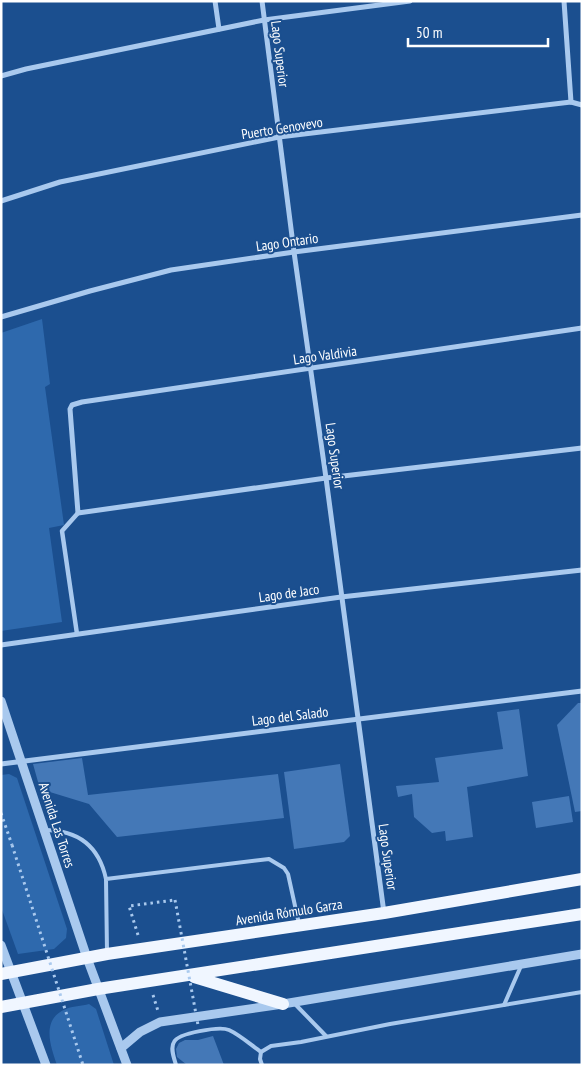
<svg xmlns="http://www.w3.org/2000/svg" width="583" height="1066" viewBox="0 0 583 1066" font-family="'PT Sans Narrow',sans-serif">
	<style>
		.green { fill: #2e69ad }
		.building { fill: #4478b7 }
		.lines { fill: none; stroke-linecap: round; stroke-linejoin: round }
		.path { stroke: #a9c9ee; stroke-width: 3; stroke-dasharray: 2.5 4; stroke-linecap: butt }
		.service { stroke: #a9c9ee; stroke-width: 4 }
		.pedestrian { stroke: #a9c9ee; stroke-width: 4.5 }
		.minor { stroke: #a9c9ee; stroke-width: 5 }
		.tertiary { stroke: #a9c9ee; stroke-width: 9 }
		.primary { stroke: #f0f6ff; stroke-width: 12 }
		.path-bridge { stroke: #a9c9ee; stroke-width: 3; stroke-dasharray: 2.5 4; stroke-linecap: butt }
		.labels { text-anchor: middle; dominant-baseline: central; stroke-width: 4; stroke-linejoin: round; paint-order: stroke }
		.street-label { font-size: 14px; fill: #fff; stroke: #1b4f8f }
	</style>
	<rect width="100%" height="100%" fill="#1b4f8f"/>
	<!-- green -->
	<g class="green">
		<polygon points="42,319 50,384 45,387 64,525 49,528 62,622 1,631 1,333"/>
		<polygon points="9,774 17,778 67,929 66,938 54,949 18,954 1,907 1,775"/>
		<path d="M89 1004 96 1009 114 1065H57C50 1045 41 1019 66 1009 72 1006 82 1006 89 1004Z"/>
	</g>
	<!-- building -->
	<g class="building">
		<polygon points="578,703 582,703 582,811 575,812 557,725"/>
		<polygon points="519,709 528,776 467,787 473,837 446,841 445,831 432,833 414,817 412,794 398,797 396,786 439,782 435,758 503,749 497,712"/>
		<polygon points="82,758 88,795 278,774 284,818 117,837 89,804 40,789 33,764"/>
		<polygon points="340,764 350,836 344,842 294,849 284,772"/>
		<polygon points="569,796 573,822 536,828 532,802"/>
		<polygon points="213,1036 224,1065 187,1065 177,1057 176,1049 179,1043 185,1040 198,1040"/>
	</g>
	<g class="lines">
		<!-- path -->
		<g class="path">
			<polyline points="1,813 12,845"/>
			<polyline points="138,935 129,906 175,900"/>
			<polyline points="153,995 158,1011"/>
		</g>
		<!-- service -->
		<g class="service">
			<path d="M44 830C78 830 99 846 106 879"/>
			<polyline points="107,952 106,879 269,859 284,868 288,874 299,924"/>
			<polyline points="295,1004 326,1036"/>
			<polyline points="504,1005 521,966"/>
			<path d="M176 1065C174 1058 170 1048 174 1042 178 1033 220 1026 229 1030 240 1035 251 1045 261 1052"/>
			<polyline points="262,1065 260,1059 261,1052 271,1046 301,1042 390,1024 582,992"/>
		</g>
		<!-- pedestrian -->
		<polyline class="pedestrian" points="77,634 62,531 78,513"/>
		<!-- minor -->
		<g class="minor">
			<polyline points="215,1 219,29"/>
			<polyline points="262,1 294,252 326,478 384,913"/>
			<polyline points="564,1 571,102"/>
			<polyline points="1,76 26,69 264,20 410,1"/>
			<polyline points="1,201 60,182 279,137 571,102 582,105"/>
			<polyline points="1,317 90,291 171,270 294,252 582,215"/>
			<polyline points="582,328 82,402 72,405 70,409 78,513 326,478 582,448"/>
			<polyline points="1,645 341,597 582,570"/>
			<polyline points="1,764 582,691"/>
		</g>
		<!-- tertiary -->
		<g class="tertiary">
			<polyline points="1,701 87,958 127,1065"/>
			<polyline points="1,945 46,1065"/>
			<polyline points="121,1048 140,1032 160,1022 283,1004 582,954"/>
		</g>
		<!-- primary -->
		<g class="primary">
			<polyline points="1,974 107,954 384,913 582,879"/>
			<polyline points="194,977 283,1004"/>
			<polyline points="1,1007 98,989 582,914"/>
		</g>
		<!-- path-bridge -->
		<g class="path-bridge">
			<polyline points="12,845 83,1065"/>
			<polyline points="175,900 198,1025"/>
		</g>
	</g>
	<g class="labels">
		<!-- street labels -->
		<g class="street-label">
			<text transform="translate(280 54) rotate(83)">Lago Superior</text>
			<text transform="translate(282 128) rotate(-9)">Puerto Genovevo</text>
			<text transform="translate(287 242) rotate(-8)">Lago Ontario</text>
			<text transform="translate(325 355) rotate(-8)">Lago Valdivia</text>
			<text transform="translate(335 456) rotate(82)">Lago Superior</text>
			<text transform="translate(289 593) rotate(-8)">Lago de Jaco</text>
			<text transform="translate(290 716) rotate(-7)">Lago del Salado</text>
			<text transform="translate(57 825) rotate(72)">Avenida Las Torres</text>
			<text transform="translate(388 857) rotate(82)">Lago Superior</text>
			<text transform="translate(289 912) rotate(-9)">Avenida Rómulo Garza</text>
		</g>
	</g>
	<!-- border -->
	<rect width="583" height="1066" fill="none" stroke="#ffffff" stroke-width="5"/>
	<!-- scale -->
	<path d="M408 38v8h140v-8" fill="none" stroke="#ffffff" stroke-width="2.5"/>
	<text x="416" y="38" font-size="15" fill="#ffffff" stroke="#1b4f8f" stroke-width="4" paint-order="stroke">50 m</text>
</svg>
